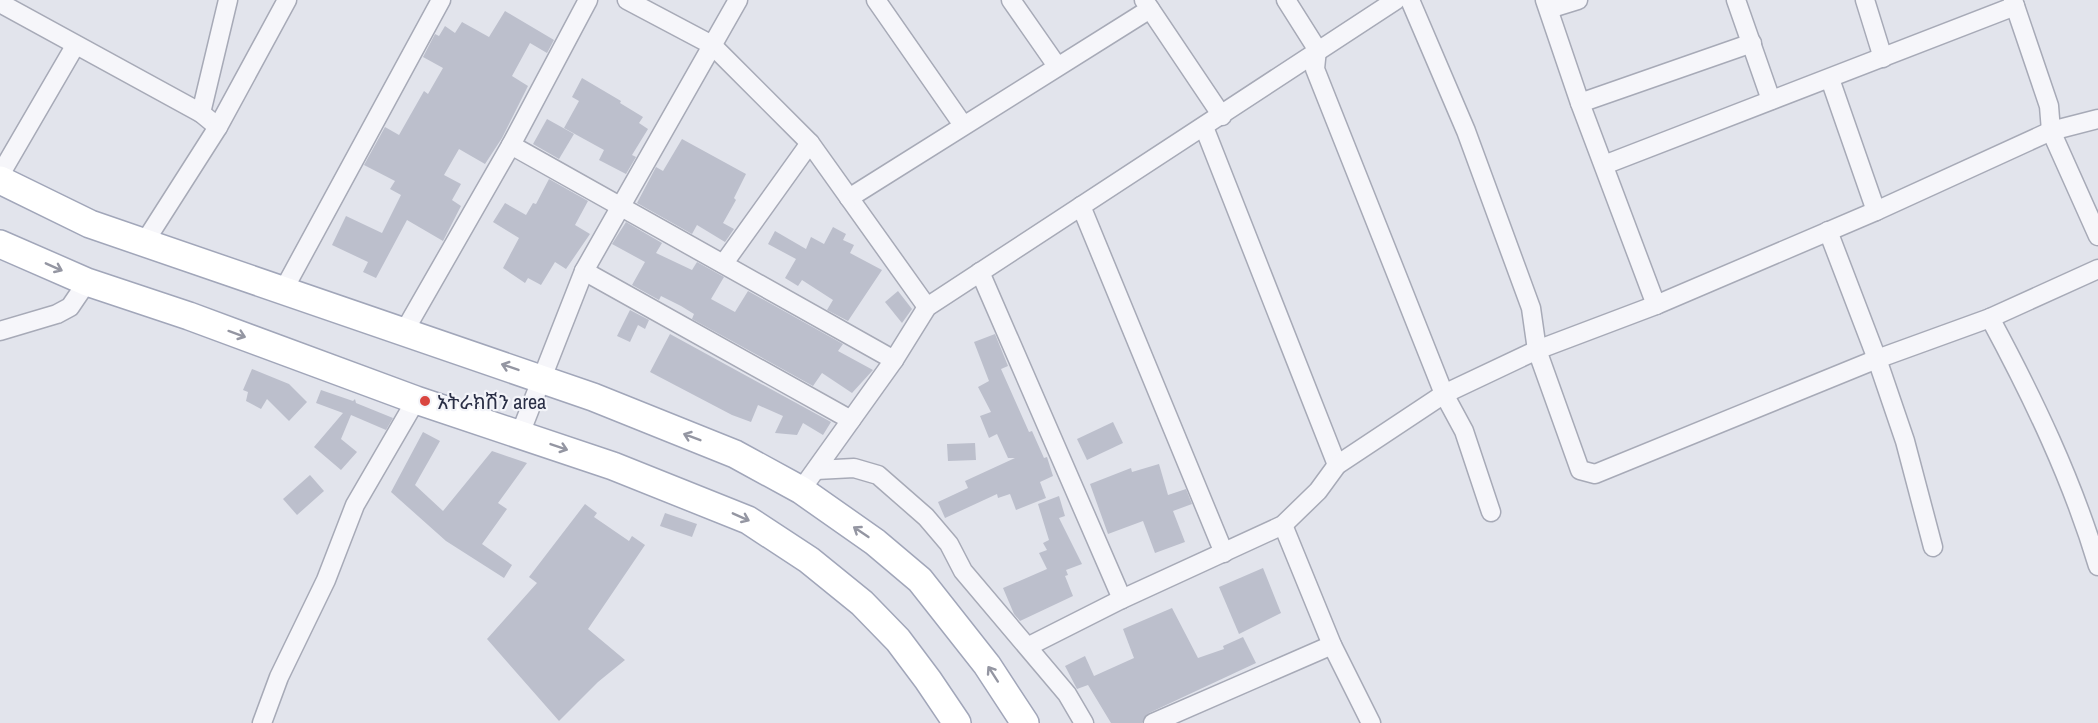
<svg xmlns="http://www.w3.org/2000/svg" width="2098" height="723" viewBox="0 0 2098 723" font-family="'Archivo Narrow','Noto Sans Ethiopic',sans-serif">
	<style>
		.building { fill: #bcbfcc }
		.lines { fill: none; stroke-linecap: round; stroke-linejoin: round }
		.street-casing { stroke: #a7aab7; stroke-width: 21 }
		.primary-casing { stroke: #a1a6b9; stroke-width: 30 }
		.street { stroke: #f6f6fa; stroke-width: 18 }
		.primary { stroke: #fff; stroke-width: 27 }
		.oneway { stroke: #9496a2 }
		.poi-dot { fill: #d9453f; stroke: #f3f4f9; stroke-width: 2 }
		.labels { text-anchor: middle; dominant-baseline: central; stroke-width: 4.5; stroke-linejoin: round; paint-order: stroke }
		.poi-label { font-size: 20px; fill: #292e45; stroke: #f3f4f9; text-anchor: start }
	</style>
	<rect width="100%" height="100%" fill="#e2e4ec"/>
	<!-- building -->
	<g class="building">
		<polygon points="505,11 554,40 547,53 530,43 512,76 528,86 502,138 485,164 459,149 444,175 461,184 452,200 461,206 443,241 407,220 376,278 363,272 368,262 332,245 346,216 382,233 401,195 390,189 395,181 364,165 385,127 399,135 424,91 428,94 443,68 423,57 435,34 439,36 445,26 455,33 462,22 489,37"/>
		<polygon points="582,78 621,101 620,103 643,117 639,123 648,129 632,155 636,157 626,174 599,160 604,150 564,128 579,101 572,97"/>
		<polygon points="547,119 574,134 559,159 533,144"/>
		<polygon points="682,139 746,174 734,198 736,200 723,223 734,229 725,242 697,225 692,234 637,203 656,167 663,171"/>
		<polygon points="549,179 588,201 575,225 590,234 566,269 555,262 541,285 528,278 525,283 503,268 519,238 493,222 505,203 526,215 533,203 536,204"/>
		<polygon points="626,222 662,243 656,253 692,270 697,262 724,277 711,299 735,312 748,291 843,344 838,351 873,370 852,393 822,373 813,386 692,319 694,314 681,306 661,296 659,300 632,285 645,262 612,244"/>
		<polygon points="833,227 846,234 843,240 854,245 850,253 882,270 848,321 827,310 833,300 802,280 798,286 785,278 796,259 768,244 775,231 806,249 811,237 824,244"/>
		<polygon points="898,291 912,309 902,323 885,302"/>
		<polygon points="630,310 649,320 645,329 638,325 630,342 617,336"/>
		<polygon points="670,334 831,422 823,435 803,423 797,435 775,433 783,416 758,405 751,422 732,415 650,372"/>
		<polygon points="995,334 1008,366 1001,369 1029,432 1032,431 1044,458 1047,457 1053,476 1040,482 1046,498 1016,510 1010,494 998,498 997,494 945,518 938,502 968,488 965,481 1015,458 1008,458 997,434 989,438 980,416 991,412 978,387 989,381 974,342"/>
		<polygon points="252,369 289,384 307,402 289,421 267,399 261,409 246,401 248,392 243,390"/>
		<polygon points="321,390 353,401 355,399 356,403 393,418 386,430 351,415 341,439 357,452 341,470 314,447 343,413 316,403"/>
		<polygon points="1113,422 1123,443 1087,460 1077,439"/>
		<polygon points="423,432 440,441 415,485 443,511 492,451 527,463 498,503 507,509 482,544 512,565 504,578 446,541 391,492"/>
		<polygon points="975,443 976,460 948,461 947,444"/>
		<polygon points="1159,464 1168,495 1186,489 1192,504 1173,511 1185,542 1155,553 1143,521 1108,534 1090,484 1131,468 1132,472"/>
		<polygon points="310,475 324,491 297,515 283,499"/>
		<polygon points="1059,496 1065,516 1059,518 1082,564 1066,570 1068,575 1065,576 1073,596 1020,621 1014,614 1003,588 1047,569 1039,553 1047,550 1043,543 1049,540 1038,504"/>
		<polygon points="585,504 597,513 594,517 629,541 632,536 645,545 588,629 625,660 598,682 559,721 487,639 537,583 529,577"/>
		<polygon points="665,513 697,524 692,537 660,526"/>
		<polygon points="1263,568 1281,613 1239,634 1219,587"/>
		<polygon points="1172,608 1198,658 1224,649 1223,646 1243,637 1256,663 1149,713 1142,723 1111,723 1088,685 1077,689 1065,666 1085,656 1094,676 1134,658 1123,629"/>
	</g>
	<g class="lines">
		<!-- street casing -->
		<g class="street-casing">
			<g id="street">
				<polyline points="627,0 712,45 810,143 927,307"/>
				<polyline points="876,0 963,125"/>
				<polyline points="1011,0 1057,66"/>
				<polyline points="1144,0 1222,116"/>
				<polyline points="1286,0 1317,49 1315,69 1444,394 1464,431 1491,512"/>
				<polyline points="1410,0 1466,131 1531,308 1537,350 1580,470 1595,474 1877,359 1990,318 2098,269"/>
				<polyline points="1545,0 1580,103 1656,305"/>
				<polyline points="1736,0 1771,100"/>
				<polyline points="1865,0 1883,58"/>
				<polyline points="2013,0 2049,106 2051,131 2098,236"/>
				<polyline points="0,3 201,113 218,127"/>
				<polyline points="1549,9 1578,0"/>
				<polyline points="1830,79 1876,211"/>
				<polyline points="1580,103 1752,43"/>
				<polyline points="201,113 228,0"/>
				<polyline points="1204,127 1337,465"/>
				<polyline points="511,145 894,360"/>
				<polyline points="1604,165 2015,6"/>
				<polyline points="0,175 75,46"/>
				<polyline points="849,198 1150,9"/>
				<polyline points="1081,206 1224,553"/>
				<polyline points="1828,231 1877,359 1905,441 1933,547"/>
				<polyline points="144,243 218,127 287,0"/>
				<polyline points="724,263 810,143"/>
				<polyline points="584,271 851,420"/>
				<polyline points="980,272 1122,599"/>
				<polyline points="284,289 441,0"/>
				<path d="M1990 318C2033 398 2072 479 2098 566"/>
				<polyline points="405,330 511,145 588,0"/>
				<polyline points="0,331 57,314 70,307 87,282"/>
				<polyline points="520,434 584,271 738,0"/>
				<polyline points="816,470 854,468 878,475 926,517 949,544 963,571 1067,694 1084,723"/>
				<polyline points="801,490 894,360 927,307 1396,0"/>
				<polyline points="1283,525 1332,645 1371,723"/>
				<polyline points="1029,646 1122,599 1283,525 1318,491 1337,465 1444,394 1537,350 1656,305 1876,211 2051,131 2098,119"/>
				<polyline points="262,723 279,677 326,580 355,505 416,400"/>
				<polyline points="1153,723 1332,645"/>
			</g>
		</g>
		<!-- primary casing -->
		<g class="primary-casing">
			<g id="primary">
				<polyline points="0,180 90,224 593,397 735,454 801,490 875,542 920,580 987,665 1025,723"/>
				<polyline points="0,244 87,282 189,316 416,400 613,466 748,520 809,560 862,603 898,640 928,680 957,723"/>
			</g>
		</g>
		<!-- street -->
		<use href="#street" class="street"/>
		<!-- primary -->
		<use href="#primary" class="primary"/>
	</g>
	<!-- one-way arrows -->
	<defs><path id="oneway-shaft" d="M-6 0H5M1.5-3L5.5 0L1.5 3" fill="none" stroke-width="1.6" stroke-linecap="round" stroke-linejoin="round" transform="scale(1.5)"/></defs>
	<g class="oneway">
		<use href="#oneway-shaft" transform="translate(54 267) rotate(24)"/>
		<use href="#oneway-shaft" transform="translate(237 334) rotate(20)"/>
		<use href="#oneway-shaft" transform="translate(510 367) rotate(-161)"/>
		<use href="#oneway-shaft" transform="translate(692 437) rotate(-159)"/>
		<use href="#oneway-shaft" transform="translate(559 447) rotate(19)"/>
		<use href="#oneway-shaft" transform="translate(741 517) rotate(24)"/>
		<use href="#oneway-shaft" transform="translate(861 532) rotate(-146)"/>
		<use href="#oneway-shaft" transform="translate(993 674) rotate(-123)"/>
	</g>
	<!-- markers -->
	<circle class="poi-dot" cx="425" cy="401" r="6"/>
	<g class="labels">
		<!-- poi labels -->
		<g class="poi-label">
			<text x="437" y="401">አትራክሽን area</text>
		</g>
	</g>
</svg>
